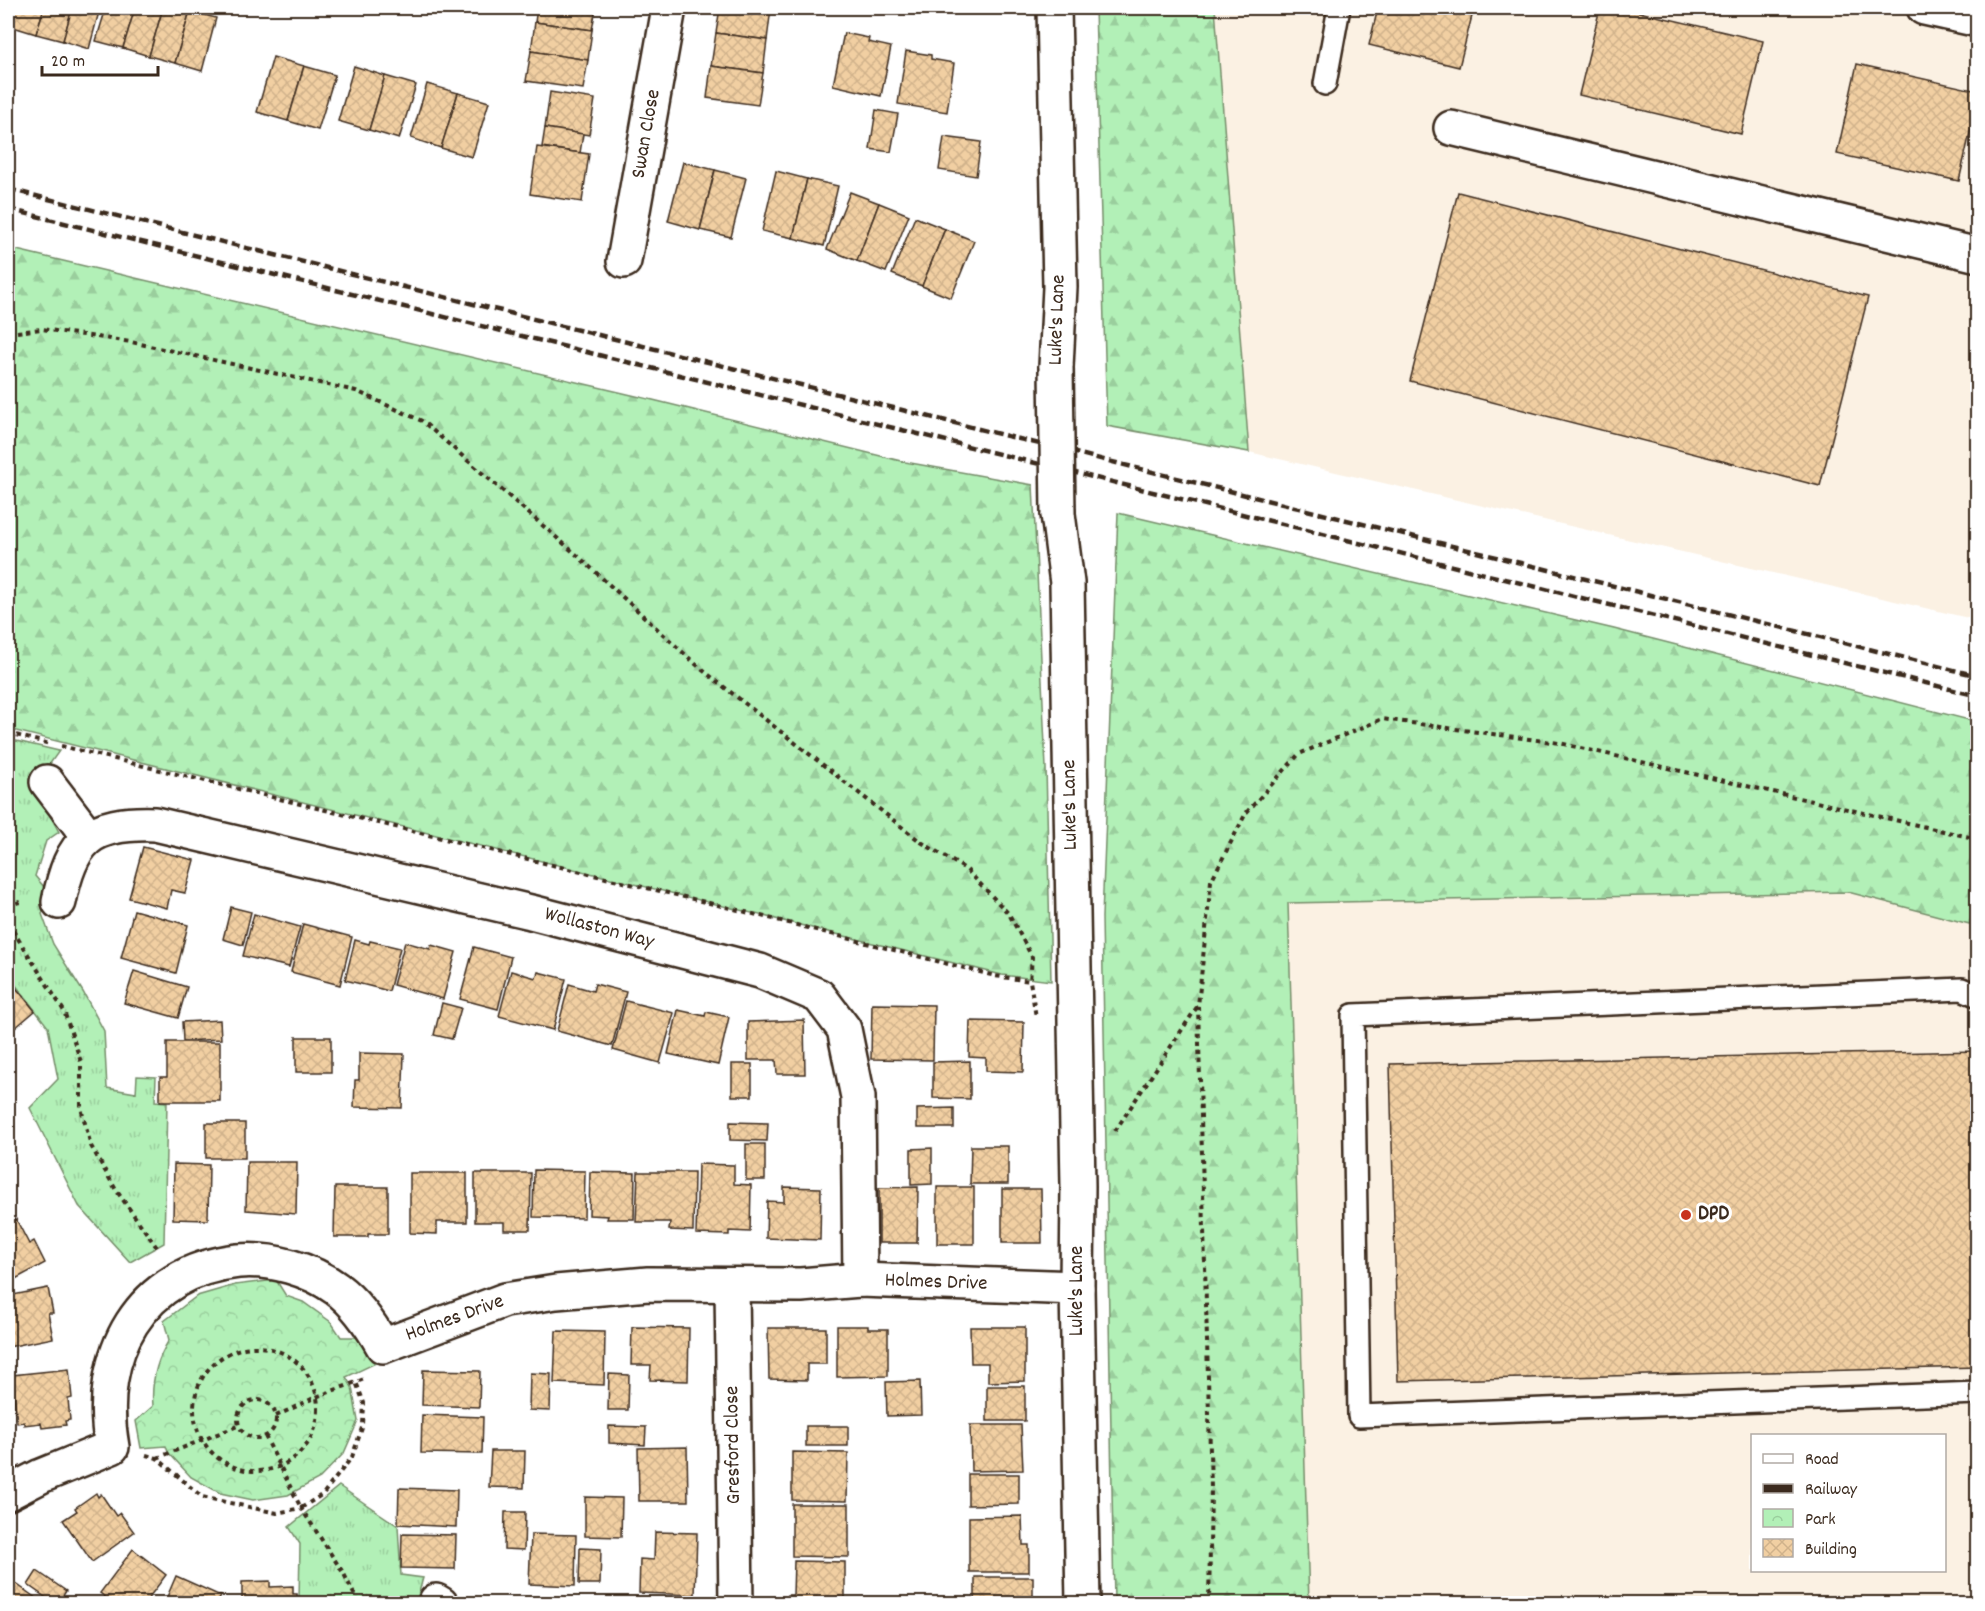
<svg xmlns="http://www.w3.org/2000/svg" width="1985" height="1611" viewBox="0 0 1985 1611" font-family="Dekko,sans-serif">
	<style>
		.built { fill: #fbf1e3; fill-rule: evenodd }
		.grass { fill: url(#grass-tufts); stroke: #768d6a; stroke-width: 1.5 }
		.forest { fill: url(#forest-firs); stroke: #768d6a; stroke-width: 1.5 }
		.park { fill: url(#park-crowns); stroke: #768d6a; stroke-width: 1.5 }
		.building { fill: url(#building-cross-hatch); stroke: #3b2a1e; stroke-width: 1.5 }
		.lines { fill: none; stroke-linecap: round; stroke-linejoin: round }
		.lane-casing { stroke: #3b2a1e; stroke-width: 26 }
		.street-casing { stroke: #3b2a1e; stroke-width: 38 }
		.secondary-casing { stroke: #3b2a1e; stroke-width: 38 }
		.path { stroke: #3b2a1e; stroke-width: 4; stroke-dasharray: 4.5 4.5; stroke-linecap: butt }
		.lane { stroke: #fff; stroke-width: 21 }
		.street { stroke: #fff; stroke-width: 33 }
		.secondary { stroke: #fff; stroke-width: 33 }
		.rail { stroke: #3b2a1e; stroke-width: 4.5; stroke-dasharray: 9 4.5; stroke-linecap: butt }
		.secondary-bridge-casing { stroke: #3b2a1e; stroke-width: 38; stroke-linecap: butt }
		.secondary-bridge { stroke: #fff; stroke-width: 33 }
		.poi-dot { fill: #c8321e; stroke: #fff; stroke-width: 2 }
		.labels { text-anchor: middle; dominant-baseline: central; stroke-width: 6; stroke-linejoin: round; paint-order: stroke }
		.street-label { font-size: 21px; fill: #3b2a1e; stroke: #fff }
		.poi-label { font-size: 21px; font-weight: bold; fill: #3b2a1e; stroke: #fff; text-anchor: start }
	</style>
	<defs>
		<pattern id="grass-tufts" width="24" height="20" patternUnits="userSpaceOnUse" patternTransform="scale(1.5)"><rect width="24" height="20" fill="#b2f0b7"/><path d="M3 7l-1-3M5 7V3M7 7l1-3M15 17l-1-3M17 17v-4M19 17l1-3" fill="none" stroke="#9ace9d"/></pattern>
		<pattern id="forest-firs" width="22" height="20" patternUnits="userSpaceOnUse" patternTransform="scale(1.5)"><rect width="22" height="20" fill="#b2f0b7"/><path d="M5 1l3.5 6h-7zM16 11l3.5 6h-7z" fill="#9ace9d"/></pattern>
		<pattern id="park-crowns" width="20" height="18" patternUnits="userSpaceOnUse" patternTransform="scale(1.5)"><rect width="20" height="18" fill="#b2f0b7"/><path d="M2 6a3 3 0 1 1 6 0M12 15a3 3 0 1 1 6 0" fill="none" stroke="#9ace9d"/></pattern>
		<pattern id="building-cross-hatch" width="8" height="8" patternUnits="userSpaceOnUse" patternTransform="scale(1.5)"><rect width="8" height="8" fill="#f1cfa2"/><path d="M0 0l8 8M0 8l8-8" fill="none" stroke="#d0b28b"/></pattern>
	</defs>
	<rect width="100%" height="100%" fill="#fff"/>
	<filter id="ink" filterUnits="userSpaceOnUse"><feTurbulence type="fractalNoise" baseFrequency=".0167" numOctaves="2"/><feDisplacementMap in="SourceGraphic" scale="12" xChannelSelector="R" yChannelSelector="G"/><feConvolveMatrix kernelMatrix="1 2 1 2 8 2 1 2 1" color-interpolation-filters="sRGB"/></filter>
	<g filter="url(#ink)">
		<!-- built -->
		<g class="built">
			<polygon points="1215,8 1977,8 1977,620 1249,452"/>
			<path d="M1312 759 1977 848V1603H1230L1219 1204ZM1752 1436H1944V1570H1752Z"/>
		</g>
		<!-- grass -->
		<g class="grass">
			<polygon points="8,739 59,751 34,786 59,832 46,841 35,876 49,893 42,914 53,944 83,992 104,1031 107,1088 136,1093 137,1076 156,1077 155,1101 167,1102 164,1243 130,1262 79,1206 30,1108 58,1079 48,1027 8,975"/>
			<polygon points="339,1486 398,1526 401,1575 423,1578 416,1603 299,1603 300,1544 289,1527"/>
		</g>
		<!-- forest -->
		<g class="forest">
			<polygon points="1095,8 1215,8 1249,452 1107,426"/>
			<polygon points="8,248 653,400 905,462 1033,485 1046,768 1051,981 1002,975 8,729"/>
			<polygon points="1118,513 1614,629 1977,722 1977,926 1848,892 1288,903 1309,1603 1114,1603 1102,917"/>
		</g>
		<!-- park -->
		<path class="park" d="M276 1280 286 1296 303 1302 331 1322 341 1337H365L376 1363 346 1377 352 1387 358 1421 344 1453 320 1478 288 1495 253 1500 220 1493 191 1477 168 1452 166 1446 141 1448 136 1421 153 1406C151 1382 156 1361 169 1340L164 1321 197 1296 235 1285Z"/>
		<!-- building -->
		<g class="building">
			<polygon points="16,8 44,8 36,34 10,26"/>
			<polygon points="44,8 72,8 63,41 36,34"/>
			<polygon points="72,8 100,8 89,49 63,41"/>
			<polygon points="106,8 135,8 123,48 96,41"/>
			<polygon points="135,8 163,8 149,56 123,48"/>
			<polygon points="163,8 179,8 190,11 175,63 149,56"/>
			<polygon points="537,8 596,8 592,30 535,22"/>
			<polygon points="720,8 771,8 767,40 716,33"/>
			<polygon points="1378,8 1474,8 1459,67 1369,45"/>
			<polygon points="1600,8 1622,8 1763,41 1741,134 1579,95"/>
			<polygon points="190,11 216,18 202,71 175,63"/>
			<polygon points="535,22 592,30 588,60 531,51"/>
			<polygon points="716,33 767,40 763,73 711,66"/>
			<polygon points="844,33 869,38 868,42 891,47 881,96 833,85"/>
			<polygon points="531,51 588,60 583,89 526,81"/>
			<polygon points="906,51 931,55 931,59 954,63 947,112 898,104"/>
			<polygon points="273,57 304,66 288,121 257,112"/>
			<polygon points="1857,64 1978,91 1978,98 1959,181 1837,154"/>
			<polygon points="304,66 335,75 318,130 288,121"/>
			<polygon points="354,66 385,76 369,130 338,121"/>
			<polygon points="711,66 763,73 758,105 707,98"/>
			<polygon points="385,76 416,85 399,139 369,130"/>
			<polygon points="427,84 458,93 441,148 411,138"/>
			<polygon points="550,92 595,99 589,135 545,128"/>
			<polygon points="458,93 489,102 472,157 441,148"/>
			<polygon points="876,110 898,114 891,152 870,149"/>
			<polygon points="545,128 583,134 580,153 542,147"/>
			<polygon points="944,137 981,142 976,176 939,170"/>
			<polygon points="537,147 589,154 582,202 530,194"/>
			<polygon points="683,162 715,170 700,230 668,221"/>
			<polygon points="715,170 746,178 731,237 700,230"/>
			<polygon points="776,171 807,179 793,238 762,231"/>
			<polygon points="807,179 838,186 824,246 793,238"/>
			<polygon points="850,192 879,203 857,261 827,249"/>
			<polygon points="1458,192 1868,297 1820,486 1410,381"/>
			<polygon points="879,203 909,215 886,272 857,261"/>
			<polygon points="915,217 945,229 922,286 892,274"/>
			<polygon points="945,229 974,241 951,298 922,286"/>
			<polygon points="143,847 194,860 185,893 171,890 167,908 129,898"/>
			<polygon points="231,907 251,912 243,945 223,939"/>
			<polygon points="134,910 188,925 176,973 121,958"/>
			<polygon points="254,914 300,927 289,967 243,956"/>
			<polygon points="303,924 352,937 340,985 291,972"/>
			<polygon points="355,940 369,944 370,941 400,948 389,991 345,980"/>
			<polygon points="405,942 430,949 431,945 456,952 443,999 393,985"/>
			<polygon points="474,947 511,957 498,1009 460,999"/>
			<polygon points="134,971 187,987 178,1018 124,1003"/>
			<polygon points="511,971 536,978 538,972 566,979 553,1030 499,1016"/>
			<polygon points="8,978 35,1011 8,1034"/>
			<polygon points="569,984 593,991 595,984 626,992 612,1046 557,1031"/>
			<polygon points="626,1001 674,1013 660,1063 613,1050"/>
			<polygon points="442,1003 461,1008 452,1039 434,1035"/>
			<polygon points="872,1004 934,1005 933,1060 871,1059"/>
			<polygon points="678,1010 705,1016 706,1012 729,1017 718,1065 668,1054"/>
			<polygon points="220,1020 221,1039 183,1041 182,1022"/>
			<polygon points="804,1020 805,1074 777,1074 776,1060 748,1060 748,1022"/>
			<polygon points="970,1021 1024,1022 1023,1072 986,1071 986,1058 969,1057"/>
			<rect x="296" y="1037" width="35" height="35"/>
			<polygon points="167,1042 220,1042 220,1101 160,1101 160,1077 167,1077"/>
			<polygon points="1978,1051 1978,1367 1398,1381 1390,1064"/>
			<polygon points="359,1053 404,1054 402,1108 354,1107 355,1080 359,1080"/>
			<polygon points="970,1061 970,1099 933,1098 933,1062"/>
			<rect x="732" y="1064" width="20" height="32"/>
			<polygon points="954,1108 954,1128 917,1128 917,1109"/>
			<polygon points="730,1122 768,1123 767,1141 730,1140"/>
			<rect x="206" y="1123" width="39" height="35"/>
			<rect x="746" y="1144" width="19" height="36"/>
			<polygon points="971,1146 1008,1146 1008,1184 970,1184"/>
			<polygon points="932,1148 932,1184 911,1185 911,1149"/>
			<polygon points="247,1162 297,1162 296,1214 246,1210"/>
			<polygon points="174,1164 209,1165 208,1220 173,1219"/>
			<polygon points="698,1164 734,1165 734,1184 751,1185 750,1232 729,1231 729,1235 696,1234"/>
			<polygon points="534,1170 585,1171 584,1218 533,1217"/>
			<polygon points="590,1172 635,1173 634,1219 607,1219 608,1216 589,1215"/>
			<polygon points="638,1172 694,1172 693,1231 669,1230 670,1222 636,1222"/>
			<polygon points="410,1173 467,1173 467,1222 437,1222 437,1234 410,1233"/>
			<polygon points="475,1173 531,1173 530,1230 504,1230 504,1222 475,1222"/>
			<polygon points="335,1187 388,1187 388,1234 368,1234 368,1237 334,1237"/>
			<polygon points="784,1187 821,1188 820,1240 766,1238 767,1201 784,1202"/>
			<polygon points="918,1187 917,1243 879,1243 879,1188"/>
			<rect x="937" y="1187" width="37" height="57"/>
			<polygon points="1002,1189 1041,1189 1042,1243 1002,1243"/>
			<polygon points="16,1219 29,1244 34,1241 45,1263 8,1283 8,1224"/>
			<polygon points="48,1288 53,1313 48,1313 53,1338 8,1347 8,1296"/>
			<polygon points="837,1326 868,1326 868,1329 888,1329 888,1376 837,1377"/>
			<polygon points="632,1327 689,1328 688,1381 650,1380 651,1365 631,1365"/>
			<polygon points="970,1327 1025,1327 1025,1381 988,1382 988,1363 971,1363"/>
			<polygon points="768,1328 826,1328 826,1364 807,1364 807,1380 769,1379"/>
			<polygon points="556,1331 605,1332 604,1385 554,1383"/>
			<polygon points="69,1369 72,1398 68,1399 70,1420 65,1421 66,1425 42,1428 41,1423 24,1425 24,1422 17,1423 12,1375"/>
			<polygon points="423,1370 480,1371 479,1407 422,1405"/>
			<polygon points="530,1373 551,1374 550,1411 529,1410"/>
			<polygon points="609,1374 629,1375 628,1410 608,1410"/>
			<polygon points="920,1381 921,1415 887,1416 886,1382"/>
			<rect x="987" y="1386" width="38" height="35"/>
			<polygon points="422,1415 483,1417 482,1454 421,1453"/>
			<polygon points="970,1425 1021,1425 1023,1470 971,1471"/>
			<polygon points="609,1426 646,1427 645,1445 609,1443"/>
			<rect x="806" y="1426" width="42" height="20"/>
			<polygon points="687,1447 688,1501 639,1501 638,1448"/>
			<polygon points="491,1451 525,1451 524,1488 489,1487"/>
			<polygon points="792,1452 848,1453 847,1501 792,1500"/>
			<polygon points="968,1474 1019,1474 1019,1504 968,1505"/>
			<polygon points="399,1488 457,1490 456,1527 398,1524"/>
			<polygon points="96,1493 98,1497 101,1494 116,1516 120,1513 134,1532 92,1562 63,1520 77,1511 75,1508"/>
			<polygon points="585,1497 622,1498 621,1537 585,1536"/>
			<polygon points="792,1504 849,1504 849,1557 792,1556"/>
			<polygon points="505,1512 525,1512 524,1550 504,1549"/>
			<polygon points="1022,1516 1023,1545 1029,1545 1029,1572 969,1572 969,1517"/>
			<polygon points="655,1532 697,1533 695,1595 639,1593 640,1559 654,1560"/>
			<polygon points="402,1534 456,1535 455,1569 401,1568"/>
			<polygon points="531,1534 576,1535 575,1586 529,1584"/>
			<polygon points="580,1548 601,1549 600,1584 579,1584"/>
			<polygon points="133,1549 166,1575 144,1604 114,1604 100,1593"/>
			<polygon points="794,1561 845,1562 845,1604 787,1604 787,1595 793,1595"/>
			<polygon points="37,1571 66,1591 58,1604 55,1604 28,1585"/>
			<polygon points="176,1576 221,1596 217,1604 164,1604"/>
			<rect x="975" y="1577" width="58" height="27"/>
			<polygon points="8,1578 44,1604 8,1604"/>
			<polygon points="270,1581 270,1587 293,1586 293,1594 297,1594 297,1604 242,1604 242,1582"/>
		</g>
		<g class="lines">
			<!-- lane casing -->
			<g class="lane-casing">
				<g id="lane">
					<polyline points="1325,84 1339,8"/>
					<polyline points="1978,996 1962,989 1353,1015 1359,1416 1978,1393"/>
				</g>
			</g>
			<!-- street casing -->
			<g class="street-casing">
				<g id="street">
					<polyline points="1924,8 1978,20"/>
					<polyline points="1451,128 1978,255"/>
					<polyline points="624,261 669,8"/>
					<polyline points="47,782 88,836"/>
					<path d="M59 902C71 840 90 822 155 824L531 912 760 971 819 996 844 1029 858 1097 860 1280"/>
					<polyline points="732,1286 736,1604"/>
					<path d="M8 1493 41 1476 112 1447C95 1355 139 1272 238 1261 271 1258 310 1269 337 1289 356 1303 371 1325 383 1346L505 1300 556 1292 648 1284 801 1285 860 1280 1077 1288"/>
					<polyline points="436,1601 441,1604"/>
				</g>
			</g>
			<!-- secondary casing -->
			<g class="secondary-casing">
				<g id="secondary">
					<polyline points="1054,8 1060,287 1056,367"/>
					<polyline points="1058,514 1067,583 1078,1186 1077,1288 1083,1604"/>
				</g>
			</g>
			<!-- path -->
			<g class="path">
				<polyline points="8,333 42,329 131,342 356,391 422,421 578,556 700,668 921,842 967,870 1009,914 1032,957 1030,981"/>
				<polyline points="8,733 50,744"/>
				<polyline points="61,746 738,910 995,976 1030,981 1036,1017"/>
				<polyline points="8,907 19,902 24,904"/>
				<polyline points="8,923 64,1011 81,1062 81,1108 91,1146 116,1190 158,1249"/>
				<polyline points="1115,1131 1197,1007"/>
				<circle cx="256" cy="1409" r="62"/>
				<circle cx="257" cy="1419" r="19"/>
				<polyline points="276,1416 316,1397 367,1378"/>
				<polyline points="265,1436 301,1508 323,1494 352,1457 363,1425 364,1403 356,1382"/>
				<polyline points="146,1455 157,1458 202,1497 277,1513 301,1508 344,1574 359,1604"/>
				<polyline points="157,1458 240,1425"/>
				<polyline points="1209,1604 1211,1489 1198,1006 1211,881 1246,813 1299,754 1382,719 1559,743 1978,839"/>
			</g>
			<!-- lane -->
			<use href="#lane" class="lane"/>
			<!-- street -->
			<use href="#street" class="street"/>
			<!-- secondary -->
			<use href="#secondary" class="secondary"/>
			<!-- rail -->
			<g class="rail">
				<polyline points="8,189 1978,676"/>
				<polyline points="8,209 1978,696"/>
			</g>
			<!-- secondary-bridge casing -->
			<g class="secondary-bridge-casing">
				<polyline id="secondary-bridge" points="1056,367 1058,514"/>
			</g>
			<!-- secondary-bridge -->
			<use href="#secondary-bridge" class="secondary-bridge"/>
		</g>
	</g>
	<!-- markers -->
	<circle class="poi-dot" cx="1686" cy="1215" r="6"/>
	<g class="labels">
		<!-- street labels -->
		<g class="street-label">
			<text transform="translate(647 134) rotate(-80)">Swan Close</text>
			<text transform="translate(1058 320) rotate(-88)">Luke's Lane</text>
			<text transform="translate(1071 805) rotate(-91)">Luke's Lane</text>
			<text transform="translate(599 929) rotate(15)">Wollaston Way</text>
			<text transform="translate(936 1283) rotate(2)">Holmes Drive</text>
			<text transform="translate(1078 1291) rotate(-90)">Luke's Lane</text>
			<text transform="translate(455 1319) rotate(-20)">Holmes Drive</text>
			<text transform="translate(734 1445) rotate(-91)">Gresford Close</text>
		</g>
		<!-- poi labels -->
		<g class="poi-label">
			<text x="1698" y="1215">DPD</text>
		</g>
	</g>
	<!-- margin -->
	<rect width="1985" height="1611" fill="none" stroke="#fff" stroke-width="30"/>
	<rect x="15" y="15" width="1955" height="1581" fill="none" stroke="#3b2a1e" stroke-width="2" filter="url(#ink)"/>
	<!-- legend -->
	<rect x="1751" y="1434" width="195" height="138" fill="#ffffff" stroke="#b1aaa5" stroke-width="1.5"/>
	<rect x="1763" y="1454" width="30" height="9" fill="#ffffff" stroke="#b1aaa5" stroke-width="1.5"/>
	<text x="1805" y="1464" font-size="18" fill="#3b2a1e">Road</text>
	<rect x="1763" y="1484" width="30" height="9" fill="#3b2a1e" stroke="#b1aaa5" stroke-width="1.5"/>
	<text x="1805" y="1494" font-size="18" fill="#3b2a1e">Railway</text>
	<rect x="1763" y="1509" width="30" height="18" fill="url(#park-crowns)" stroke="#b1aaa5" stroke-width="1.5"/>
	<text x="1805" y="1524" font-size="18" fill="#3b2a1e">Park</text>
	<rect x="1763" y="1539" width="30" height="18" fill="url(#building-cross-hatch)" stroke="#b1aaa5" stroke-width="1.5"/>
	<text x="1805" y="1554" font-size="18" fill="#3b2a1e">Building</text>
	<!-- scale -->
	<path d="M42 66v9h116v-9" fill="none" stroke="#3b2a1e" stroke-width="3"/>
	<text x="51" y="66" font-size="18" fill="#3b2a1e" stroke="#ffffff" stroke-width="4.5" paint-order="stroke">20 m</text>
</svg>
